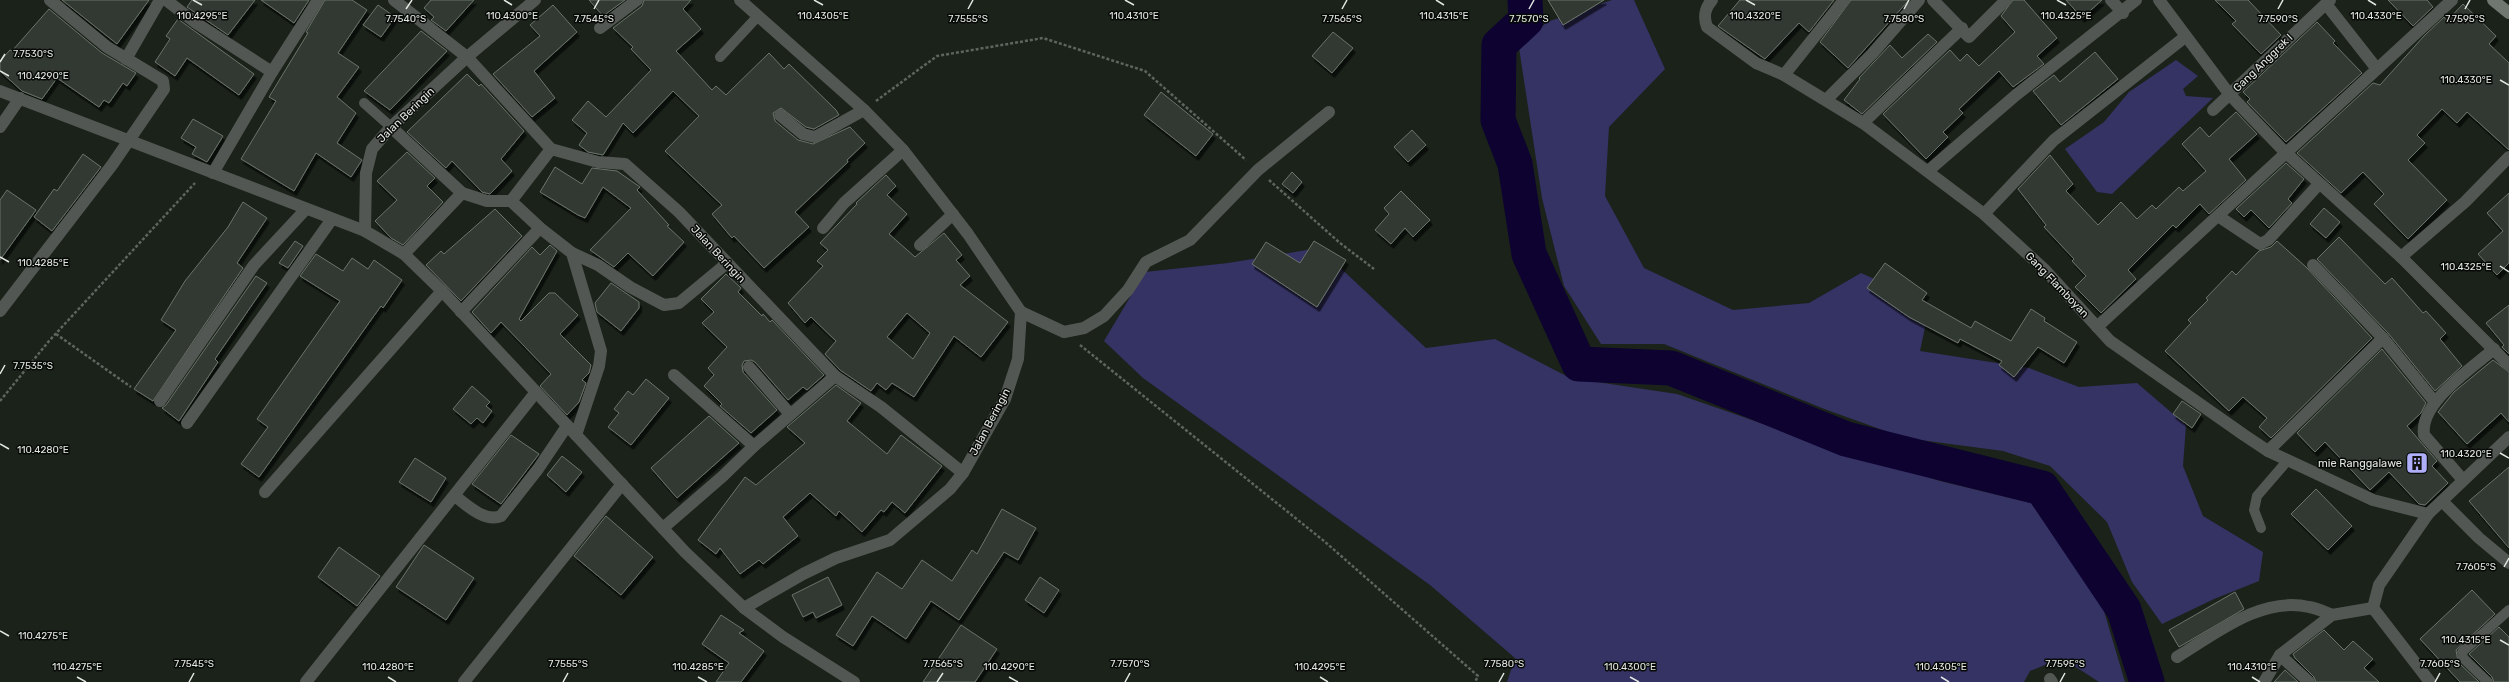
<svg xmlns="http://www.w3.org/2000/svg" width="2509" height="682" viewBox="0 0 2509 682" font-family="Rubik,sans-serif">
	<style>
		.green { fill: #353264 }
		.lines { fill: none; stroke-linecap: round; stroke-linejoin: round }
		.river { stroke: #0d0230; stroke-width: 35 }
		.building { fill: #303830; stroke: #6b746b; fill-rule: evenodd; filter: url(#shadow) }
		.path { stroke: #5e655e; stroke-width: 2.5; stroke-dasharray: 3 2; stroke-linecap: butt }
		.lane { stroke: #535753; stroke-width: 10 }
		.street { stroke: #535753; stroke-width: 12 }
		.secondary { stroke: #707670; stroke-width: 12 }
		.ticks { fill: none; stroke: #e2e7e2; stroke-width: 1.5 }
		.labels { text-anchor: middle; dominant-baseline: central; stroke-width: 3; stroke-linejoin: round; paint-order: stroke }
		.street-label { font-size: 11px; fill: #e2e7e2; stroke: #070a07 }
		.poi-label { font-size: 11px; fill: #e2e7e2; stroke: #070a07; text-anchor: end }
		.ticks-label { font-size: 10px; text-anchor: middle; fill: #e2e7e2; stroke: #070a07; stroke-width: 3; stroke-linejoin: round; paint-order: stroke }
	</style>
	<defs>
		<filter id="shadow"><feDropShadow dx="2.5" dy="4.5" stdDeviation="0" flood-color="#0009"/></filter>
	</defs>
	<rect width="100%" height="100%" fill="#1a221a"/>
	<!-- green -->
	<g class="green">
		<polygon points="1612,0 1634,0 1665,69 1609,127 1605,196 1644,268 1733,310 1809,303 1861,273 1930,304 1920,351 2029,368 2079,387 2137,383 2186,425 2183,466 2203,516 2263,552 2259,581 2214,599 2162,624 2132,582 2107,522 2050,466 2003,451 1905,438 1827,410 1664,344 1601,344 1564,286 1542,198 1519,48 1547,22"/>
		<polygon points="2176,60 2198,76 2183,89 2186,96 2213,98 2112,194 2097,192 2065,149 2104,122 2129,92"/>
		<polygon points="1319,248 1426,348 1495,339 1570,378 1677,394 1804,438 1940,481 2031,503 2101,601 2125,682 2099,682 2062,658 2030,671 2024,682 1507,682 1515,658 1430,585 1143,378 1104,341 1145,272 1228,263"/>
	</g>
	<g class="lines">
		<!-- river -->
		<polyline class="river" points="1525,0 1526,20 1499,45 1498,120 1515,164 1529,254 1579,364 1671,368 1846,439 2042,488 2124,610 2147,682"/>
	</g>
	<!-- building -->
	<g class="building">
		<polygon points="62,0 149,0 117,44"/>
		<polygon points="192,0 255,0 228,35 187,7"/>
		<polygon points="261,0 309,0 294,23"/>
		<polygon points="325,0 352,0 367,10 338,53 359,67 337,97 356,113 337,143 362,160 351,177 316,153 294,191 241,159 276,101 269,97 308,33 306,32"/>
		<polygon points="431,0 474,0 446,31 431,20 434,17 424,8"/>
		<polygon points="589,0 625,0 603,16"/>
		<polygon points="644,0 691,0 683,9 701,29 676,51 712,90 716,86 726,95 769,53 784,69 789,64 836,110 839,115 814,129 806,127 781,108 773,113 775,121 798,140 813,144 850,127 865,143 847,160 848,162 795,212 809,227 764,268 734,236 732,238 712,214 722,205 665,151 699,116 673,91 633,133 623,123 603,155 588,152 579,145 587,133 572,120 588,101 606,117 651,70 631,49 633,47 613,28 642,6"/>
		<polygon points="1548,0 1604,0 1563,25"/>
		<polygon points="1740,0 1834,0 1809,32 1799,23 1765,59 1718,26"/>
		<polygon points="1851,0 1909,0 1848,68 1820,42"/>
		<polygon points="2013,0 2024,0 2057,38 2037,56 2044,64 2013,87 1999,71 1959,109 1963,113 1943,132 1948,137 1926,159 1883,114 1950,50 1960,61 1967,54 1979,66 2015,32 2001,16"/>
		<polygon points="2066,0 2102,0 2082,18"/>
		<polygon points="2215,0 2248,0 2281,35 2261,54 2232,24 2236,21"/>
		<polygon points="2388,0 2427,0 2433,7 2413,26"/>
		<polygon points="2463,4 2496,36 2489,44 2509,63 2509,150 2467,112 2457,123 2442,109 2417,135 2425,143 2408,160 2447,200 2408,239 2374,204 2384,194 2363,172 2341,193 2297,153 2373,83 2380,85 2424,36 2444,17 2447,21"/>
		<polygon points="378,5 395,17 381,37 363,25"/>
		<polygon points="553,5 577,32 534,71 555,98 532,117 493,74 540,36 530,25"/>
		<polygon points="49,9 102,53 136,73 127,86 123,83 109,103 104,100 99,107 57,78 42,99 22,91 0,71 0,61 10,50 12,51"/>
		<polygon points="178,19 254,74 239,95 187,58 175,76 155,62 170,39 166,36"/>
		<polygon points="2317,22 2335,41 2333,43 2362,73 2286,142 2247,102 2250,99 2243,92"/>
		<polygon points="421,31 447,51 390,110 364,91"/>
		<polygon points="1333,32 1353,48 1332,73 1312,56"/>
		<polygon points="1928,34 1937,42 1862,114 1844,100 1860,79 1859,78 1890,45 1902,58"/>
		<polygon points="2095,52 2118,79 2061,125 2033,91 2054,75 2060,82"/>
		<polygon points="467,74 479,86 481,84 524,131 501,159 512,171 490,194 482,192 452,161 446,168 407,132"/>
		<polygon points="1161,92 1213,134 1196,156 1144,115"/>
		<polygon points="2236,112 2257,134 2229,159 2246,180 2209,214 2200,204 2176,228 2173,225 2128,270 2136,279 2101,313 2075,287 2086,276 2072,261 2074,259 2044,227 2046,225 2018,189 2050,155 2073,184 2066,191 2098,225 2121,202 2137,219 2152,205 2156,209 2179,187 2183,191 2206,171 2182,144 2200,127 2209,137"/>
		<polygon points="193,119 223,136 207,162 192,154 196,147 181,138"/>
		<polygon points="1412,130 1426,145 1408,162 1394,147"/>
		<polygon points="407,152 435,178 427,186 443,202 403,245 391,238 375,221 397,200 377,181"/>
		<polygon points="83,154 101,167 52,231 34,217 54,189 57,191"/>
		<polygon points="2286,163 2304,179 2288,199 2292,203 2269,228 2251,210 2244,217 2236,209"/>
		<polygon points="555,167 582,184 592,168 617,171 640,187 637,190 669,225 667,226 684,242 653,276 628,253 614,267 590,250 631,208 603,187 585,218 578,215 540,192"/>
		<polygon points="1292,172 1302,182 1293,193 1282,184"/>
		<path d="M886 175 896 186 887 195 907 214 889 234 915 257 944 233 962 255 956 260 970 276 960 285 1008 322 981 357 954 336 914 397 892 383 886 390 877 383 871 391 840 370 825 354 836 341 811 317 805 323 788 303 823 266 817 261 828 250 820 243 857 204 856 203ZM907 313 930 333 913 359 887 337Z"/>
		<polygon points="7,190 36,210 0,260 0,200"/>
		<polygon points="1401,191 1430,220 1413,237 1405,228 1391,244 1375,230 1389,214 1384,208"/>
		<polygon points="2509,193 2509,263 2497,275 2478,254 2503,231 2487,213"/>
		<polygon points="243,202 267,218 237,263 243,268 153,401 134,389 176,330 161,320 185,281 228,227"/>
		<polygon points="2324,208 2340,222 2326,238 2310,224"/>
		<polygon points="495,209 522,236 461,301 426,265 441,251 444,254"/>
		<polygon points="2339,237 2385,284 2392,278 2423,313 2426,311 2446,333 2440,339 2462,366 2435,391 2388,333 2317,259"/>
		<polygon points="295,241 303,246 288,268 279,263"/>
		<polygon points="1314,241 1346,260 1317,307 1252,264 1266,242 1300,263"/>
		<polygon points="2277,241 2306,267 2372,338 2271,438 2259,427 2267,418 2243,397 2229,411 2165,351 2191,323 2188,320 2208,300 2206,298 2232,271 2236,275 2259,251 2271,247"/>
		<polygon points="550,245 557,251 519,319 521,321 549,293 555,293 578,315 560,334 591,365 589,373 582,380 586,383 579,402 567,415 540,386 551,374 501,322 491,333 472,312 532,247 540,255"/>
		<polygon points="316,254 343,271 352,258 368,269 374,260 402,280 383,308 381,306 259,477 241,464 268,427 257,419 340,301 300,276"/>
		<polygon points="1885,263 1927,293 1922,300 1971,328 1975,321 2011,341 2031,309 2045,318 2044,321 2077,342 2064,363 2038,347 2014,377 1999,365 2002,361 1960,339 1958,343 1909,317 1867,288"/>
		<polygon points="726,274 741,288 738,292 762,316 763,314 770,322 772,320 824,375 807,390 803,387 788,400 755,362 751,360 744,361 742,365 743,372 777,410 751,433 720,406 722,404 704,386 714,375 708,368 727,347 702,323 714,312 701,299"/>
		<polygon points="256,276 267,283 215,359 218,362 179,421 162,408 166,405"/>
		<polygon points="611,283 639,302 639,308 621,331 597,312 595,303"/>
		<polygon points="2509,305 2509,354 2502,347 2504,345 2486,323"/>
		<polygon points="2382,349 2426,403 2421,413 2407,426 2437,461 2432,466 2448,483 2425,505 2419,504 2389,472 2370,490 2325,442 2315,452 2297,433"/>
		<polygon points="2493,360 2509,372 2509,422 2501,413 2467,444 2438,412 2454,392"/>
		<polygon points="646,379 669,398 631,445 608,427 619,413 614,409 628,391 633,395"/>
		<polygon points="836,385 861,403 847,421 887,454 901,435 942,466 905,513 892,502 884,512 881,510 862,532 839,511 836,516 810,493 783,517 798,536 763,564 759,560 740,574 720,548 716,554 698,540 745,477 756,485 805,443 787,427"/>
		<polygon points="472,386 490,402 486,406 492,411 483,423 477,418 471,424 453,409"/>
		<polygon points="2182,401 2201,414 2192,428 2173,414"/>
		<polygon points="709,416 739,443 677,498 651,468"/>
		<polygon points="511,435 539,454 501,504 472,484"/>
		<polygon points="562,456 582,472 566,492 547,475"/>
		<polygon points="415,458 446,478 431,502 399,482"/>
		<polygon points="2509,467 2509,548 2469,501"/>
		<polygon points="2316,489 2352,526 2328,550 2291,514"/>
		<polygon points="1002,509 1036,528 1018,560 1004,552 959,620 931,601 906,639 872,616 853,646 836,635 877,572 902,589 922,560 952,581 972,550 977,554"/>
		<polygon points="606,516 653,557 621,595 574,556"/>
		<polygon points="424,545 474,578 446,620 396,587"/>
		<polygon points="339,547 380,576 357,606 318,577"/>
		<polygon points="828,577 842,605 816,618 813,612 803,617 792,595"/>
		<polygon points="1040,577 1059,590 1044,613 1025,600"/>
		<polygon points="2472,590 2495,614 2456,650 2458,662 2479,682 2460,682 2420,639"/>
		<polygon points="2235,592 2244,609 2179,647 2169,630"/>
		<polygon points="721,615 744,630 739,633 764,651 741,682 716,682 729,663 702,644"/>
		<polygon points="961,625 997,649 975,682 923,682"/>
		<polygon points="2499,627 2509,637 2509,682 2494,682 2492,677 2469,654"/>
		<polygon points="2324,630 2344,650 2353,641 2373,659 2364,668 2379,682 2316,682 2314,677 2295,658 2293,654"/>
		<polygon points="2285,670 2298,682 2274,682"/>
	</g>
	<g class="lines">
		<!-- path -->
		<g class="path">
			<polyline points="876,101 937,56 1043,38 1145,71 1246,160"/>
			<polyline points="1269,180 1340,243 1374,269"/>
			<polyline points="56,334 131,387"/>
			<polyline points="1080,345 1324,541 1478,676 1475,682"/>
			<polyline points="0,401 49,341 195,183"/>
		</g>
		<!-- lane -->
		<g class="lane">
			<polyline points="720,57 758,16"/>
			<polyline points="364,103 391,127"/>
			<polyline points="2261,528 2254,510 2257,496 2288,460"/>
			<polyline points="2488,682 2463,658 2462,652 2509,610"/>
		</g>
		<!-- street -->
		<g class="street">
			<polyline points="166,0 196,23 272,72"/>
			<polyline points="394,0 467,57 551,149 598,162 625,164 679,212 835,376 881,407 963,473"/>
			<polyline points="740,0 864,110 903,150 968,234 1021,312 1018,359 1005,399 963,473 950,489 890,540 836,558 803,574 744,608"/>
			<path d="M1712 0C1705 8 1703 16 1707 27L1756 63 1784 75 1863 123 1984 214 2045 270 2110 341 2244 435 2268 451 2373 500 2428 514"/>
			<polyline points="1933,0 1969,37 2006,0"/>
			<polyline points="2111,0 2123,13"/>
			<polyline points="2159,0 2230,95 2285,152 2401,257 2509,365"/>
			<polyline points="2326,4 2377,69"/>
			<polyline points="600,28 637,0"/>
			<polyline points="126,59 160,0"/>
			<polyline points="1784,75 1844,0"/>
			<polyline points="0,91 365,231 404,254 442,291 685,552 744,608 783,637 854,682"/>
			<polyline points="1826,100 1872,54 1919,0"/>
			<polyline points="2213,110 2330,0"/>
			<polyline points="780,115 803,134 815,137 864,110"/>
			<polyline points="1863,123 1962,28"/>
			<polyline points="0,127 20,98"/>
			<polyline points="391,127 462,193 487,201 511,201"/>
			<polyline points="551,149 511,201 540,228 572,253 601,351 599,366 576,435"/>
			<polyline points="1928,171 2016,95 2136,0"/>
			<polyline points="213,173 272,72 318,0"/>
			<polyline points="1984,214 2054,140 2185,37"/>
			<polyline points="2218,216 2260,244 2268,240 2319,184"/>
			<polyline points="823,228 844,203 903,150"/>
			<polyline points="365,231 366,173 372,149 391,127 467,57 535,0"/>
			<polyline points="920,245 953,214"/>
			<polyline points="572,253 598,265 630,287 664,305 679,303 726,264"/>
			<polyline points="404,254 462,193"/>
			<polyline points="2401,257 2465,202 2509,157"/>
			<polyline points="2313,265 2383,338 2434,401"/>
			<polyline points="0,311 112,165 164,89 163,81 107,47 50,0"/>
			<polyline points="461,312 540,228"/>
			<polyline points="1021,312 1064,332 1084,328 1104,316 1128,290 1146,262 1190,240 1258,170 1329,112"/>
			<polyline points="2097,327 2452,0"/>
			<polyline points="749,367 790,414"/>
			<polyline points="160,401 254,265 306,209"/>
			<polyline points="187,423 332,219"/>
			<polyline points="754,446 835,376"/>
			<polyline points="2268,451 2383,338"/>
			<path d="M2463 480 2424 435C2419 403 2472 368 2494 349"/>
			<polyline points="265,492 442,291"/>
			<path d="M455 496C466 505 486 523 501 516L538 469 567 426"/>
			<polyline points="2442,501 2479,538 2509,563"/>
			<polyline points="663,528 723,476 754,446 674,375"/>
			<path d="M2177 657C2215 634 2261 596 2309 607 2317 608 2325 612 2332 615"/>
			<polyline points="2050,679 2052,682"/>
			<polyline points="306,682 536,392"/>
			<polyline points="464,682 622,484"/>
			<polyline points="2264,682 2280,655"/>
			<polyline points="2309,682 2280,655 2332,615 2373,608"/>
			<polyline points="2430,682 2373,608 2379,585 2428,514 2509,437"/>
		</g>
		<!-- secondary -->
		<polyline class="secondary" points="2493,0 2509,13"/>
	</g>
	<!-- ticks -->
	<path class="ticks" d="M193 0 202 5M504 0 512 5M814 0 823 5M1125 0 1134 5M1436 0 1444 5M1746 0 1755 5M2057 0 2066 5M2368 0 2376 5M406 9 412 0M594 9 599 0M968 9 973 0M1342 9 1347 0M1529 9 1534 0M1904 9 1909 0M2278 9 2283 0M2465 9 2470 0M0 62 5 54M0 71 9 76M2500 80 2509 85M0 257 9 262M2500 266 2509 272M0 374 5 365M0 444 9 449M2500 453 2509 458M2504 567 2509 558M0 631 9 636M2500 640 2509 645M77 677 86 682M388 677 396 682M698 677 707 682M1009 677 1018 682M1320 677 1328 682M1630 677 1639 682M1941 677 1949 682M2252 677 2260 682M189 682 194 673M563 682 568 673M937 682 943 673M1125 682 1130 673M1499 682 1504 673M2060 682 2065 673M2435 682 2440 673"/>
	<!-- icons -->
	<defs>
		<g id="building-square" transform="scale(1.15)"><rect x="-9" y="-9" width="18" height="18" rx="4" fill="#afaefa" stroke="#070a07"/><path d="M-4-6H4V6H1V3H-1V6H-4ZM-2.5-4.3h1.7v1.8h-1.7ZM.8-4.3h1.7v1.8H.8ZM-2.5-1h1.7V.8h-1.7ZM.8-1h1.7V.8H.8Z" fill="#111"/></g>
	</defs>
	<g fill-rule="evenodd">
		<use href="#building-square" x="2417" y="463"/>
	</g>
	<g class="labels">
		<!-- street labels -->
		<g class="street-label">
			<text transform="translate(2263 63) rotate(-44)">Gang Anggrek I</text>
			<text transform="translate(406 115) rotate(-44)">Jalan Beringin</text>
			<text transform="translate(718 254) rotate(47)">Jalan Beringin</text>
			<text transform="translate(2057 285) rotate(46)">Gang Flamboyan</text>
			<text transform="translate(990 422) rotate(-62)">Jalan Beringin</text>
		</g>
		<!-- poi labels -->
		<g class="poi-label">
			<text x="2402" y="463">mie Ranggalawe</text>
		</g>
	</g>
	<g class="ticks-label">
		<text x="512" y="19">110.4300°E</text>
		<text x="2066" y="19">110.4325°E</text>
		<text x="202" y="19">110.4295°E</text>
		<text x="823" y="19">110.4305°E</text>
		<text x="1134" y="19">110.4310°E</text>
		<text x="1444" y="19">110.4315°E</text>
		<text x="1755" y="19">110.4320°E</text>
		<text x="2376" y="19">110.4330°E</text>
		<text x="2465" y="22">7.7595°S</text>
		<text x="406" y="22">7.7540°S</text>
		<text x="594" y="22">7.7545°S</text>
		<text x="968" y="22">7.7555°S</text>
		<text x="1342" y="22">7.7565°S</text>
		<text x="1529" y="22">7.7570°S</text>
		<text x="1904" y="22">7.7580°S</text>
		<text x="2278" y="22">7.7590°S</text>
		<text x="33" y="57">7.7530°S</text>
		<text x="43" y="79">110.4290°E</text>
		<text x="2466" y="83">110.4330°E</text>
		<text x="43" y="266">110.4285°E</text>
		<text x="2466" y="270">110.4325°E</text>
		<text x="33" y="369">7.7535°S</text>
		<text x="43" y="453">110.4280°E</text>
		<text x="2466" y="457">110.4320°E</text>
		<text x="2476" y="570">7.7605°S</text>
		<text x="43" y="639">110.4275°E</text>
		<text x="2466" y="643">110.4315°E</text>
		<text x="194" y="667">7.7545°S</text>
		<text x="568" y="667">7.7555°S</text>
		<text x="943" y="667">7.7565°S</text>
		<text x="1130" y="667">7.7570°S</text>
		<text x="1504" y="667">7.7580°S</text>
		<text x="2065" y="667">7.7595°S</text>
		<text x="2440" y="667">7.7605°S</text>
		<text x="77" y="670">110.4275°E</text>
		<text x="388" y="670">110.4280°E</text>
		<text x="698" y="670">110.4285°E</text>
		<text x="1009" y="670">110.4290°E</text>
		<text x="1320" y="670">110.4295°E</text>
		<text x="1630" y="670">110.4300°E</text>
		<text x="1941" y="670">110.4305°E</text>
		<text x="2252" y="670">110.4310°E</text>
	</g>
</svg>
